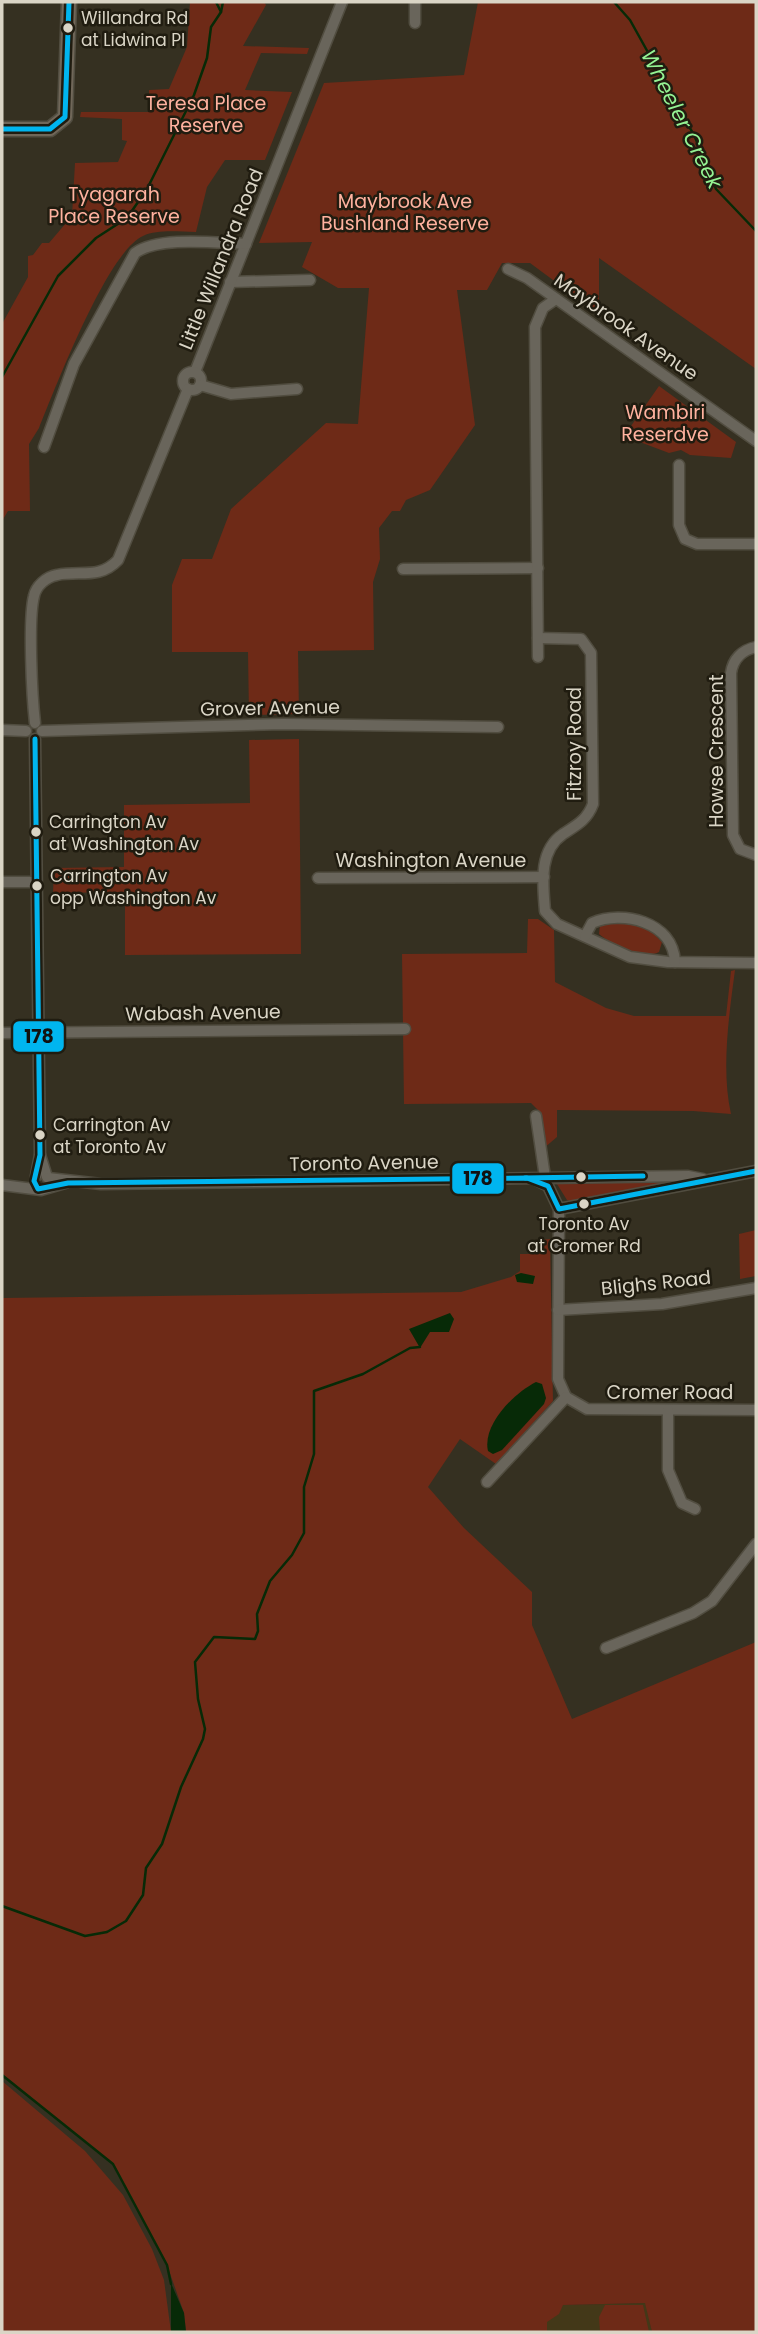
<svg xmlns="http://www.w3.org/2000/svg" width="758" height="2334" viewBox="0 0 758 2334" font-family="Poppins,sans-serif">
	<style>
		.built { fill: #433818 }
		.green { fill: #6e2a17 }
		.water { fill: #072a07 }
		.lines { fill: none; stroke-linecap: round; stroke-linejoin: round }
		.stream { stroke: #072a07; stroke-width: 2.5 }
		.minor-casing { stroke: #514d40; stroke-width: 13 }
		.major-casing { stroke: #514d40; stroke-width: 17 }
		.minor { stroke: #69655b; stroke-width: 10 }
		.major { stroke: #706759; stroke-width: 14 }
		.bus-1-casing { stroke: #201c10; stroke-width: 10 }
		.bus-1 { stroke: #00b5ef; stroke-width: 5 }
		.bus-dot { fill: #dad5c6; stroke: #201c10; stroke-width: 2.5 }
		.labels { text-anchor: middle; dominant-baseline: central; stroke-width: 5; stroke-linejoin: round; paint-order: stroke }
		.bus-label { font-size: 17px; fill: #dad5c6; stroke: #201c10; text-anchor: start }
		.park-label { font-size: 19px; fill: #ffb29f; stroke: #201c10 }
		.street-label { font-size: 19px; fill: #dad5c6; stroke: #201c10 }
		.water-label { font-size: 21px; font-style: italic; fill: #95f393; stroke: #201c10 }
		.line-badge { stroke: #201c10; stroke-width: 2.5 }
		.pale-badge-label { font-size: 19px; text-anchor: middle; font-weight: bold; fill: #111 }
	</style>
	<rect width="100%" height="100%" fill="#353021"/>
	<!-- built -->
	<polygon class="built" points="646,2303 652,2332 542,2332 542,2314 562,2305"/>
	<!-- green -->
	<g class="green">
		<path d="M190 2H264L266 5 243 46 309 48 307 54 261 53 245 90 292 92 265 160H225L207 187 196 232C179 232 158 229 143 236 107 252 55 389 39 428L29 444 30 511H8L2 521V324L28 277V256L33 255 42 243H49L72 216 75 163 118 162 127 141 122 140V119L80 117 81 112H149V90L169 89 187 47Z"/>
		<polygon points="478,2 756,2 756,369 599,258 599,314 530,263 502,263 487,290 457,290 475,425 430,490 406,500 400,511 392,511 379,528 380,559 373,582 374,650 298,651 299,714 249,715 248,652 172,652 172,585 182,559 212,559 231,509 326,423 358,424 369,288 338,288 302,267 312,242 259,243 324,83 464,75"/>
		<polygon points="659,386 736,442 731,458 690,455 681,450 669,453 624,436"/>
		<polygon points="299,739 301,954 125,955 125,892 53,893 54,868 124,867 124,805 250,803 249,740"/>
		<path d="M528 919H538L554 930 555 982 606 1008 634 1016H726L731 971 735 970C729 1016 721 1069 731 1114L693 1111 557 1110V1137L544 1148 540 1112 531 1103 404 1104 402 954 527 953Z"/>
		<path d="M618 921 649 929 662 942 659 952C641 961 613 945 599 934L600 925Z"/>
		<polygon points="690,1179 573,1202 567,1200 557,1184"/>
		<polygon points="756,1230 756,1276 740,1279 739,1234"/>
		<polygon points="550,1239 553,1401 496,1464 460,1439 428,1487 464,1528 532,1592 532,1625 572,1719 756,1642 756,2332 652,2332 645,2303 563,2305 559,2314 547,2322 547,2332 186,2332 184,2313 167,2265 114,2165 2,2075 2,1298 461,1292 511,1277 520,1271 520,1254 532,1254 539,1250 541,1240"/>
		<polygon points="2,2081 85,2151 123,2195 152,2249 164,2280 171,2332 2,2332"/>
		<polygon points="605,2305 643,2305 649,2332 600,2332 599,2317"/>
	</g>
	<!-- water -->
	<g class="water">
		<polygon points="521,1273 535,1276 533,1284 517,1282 515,1275"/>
		<polygon points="450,1313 454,1319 449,1332 430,1332 420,1348 409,1329"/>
		<path d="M536 1382 542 1384 546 1398 544 1404 502 1450 493 1454 488 1451C482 1425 514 1393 536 1382Z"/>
		<polygon points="171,2283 184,2313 186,2332 171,2332"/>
	</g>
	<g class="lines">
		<!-- stream -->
		<g class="stream">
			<polyline points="614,2 630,20 695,137 716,189 756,231"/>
			<polyline points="221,12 223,2"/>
			<polyline points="2,377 58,276 96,238 127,218 147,189 194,95 207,58 211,27 221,12 216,2"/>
			<polyline points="2,1906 85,1936 107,1932 126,1921 143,1895 146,1868 162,1844 181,1787 203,1739 205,1729 198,1699 195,1662 214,1637 255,1639 258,1631 257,1614 270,1581 292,1555 304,1533 304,1487 314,1454 314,1391 363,1374 410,1348 420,1347"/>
			<polyline points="2,2075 113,2164 167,2265 171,2284"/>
		</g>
		<!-- minor casing -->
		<g class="minor-casing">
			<g id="minor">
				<polyline points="415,23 415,2"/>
				<polyline points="508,269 527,278 756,441"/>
				<polyline points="230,282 310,280"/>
				<polyline points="195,372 342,2"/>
				<circle cx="192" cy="381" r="9"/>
				<polyline points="200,385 231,394 297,389"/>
				<path d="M44 447 74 364 135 253C159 236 215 243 246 244"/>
				<polyline points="679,465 679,525 685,539 697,544 756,544"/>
				<polyline points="403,569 538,568"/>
				<path d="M538 638 581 639 591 653 593 804C587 820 577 825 563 834 538 851 543 885 545 911L557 924 630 957 668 962 756 963"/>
				<path d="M756 647C742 650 733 659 731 673L733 835 740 849 756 855"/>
				<polyline points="538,657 535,327 543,308 556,299"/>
				<path d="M35 723C32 697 28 619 34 596 36 586 46 577 57 575 80 570 99 580 118 560L188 389"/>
				<polyline points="2,730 26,731"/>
				<polyline points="42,731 283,724 498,727"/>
				<polyline points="35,739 40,1155 36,1176"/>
				<polyline points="318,878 544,877"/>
				<polyline points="2,882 36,882"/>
				<path d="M585 936 592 923C622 910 673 921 675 962"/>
				<polyline points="2,1033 405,1029"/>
				<polyline points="536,1116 545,1177"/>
				<polyline points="40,1155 47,1177"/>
				<polyline points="48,1178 101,1184 688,1176 703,1179"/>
				<polyline points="534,1179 548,1186 559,1209 558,1379 566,1397 587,1409 756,1410"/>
				<polyline points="2,1185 41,1190 65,1183"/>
				<polyline points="559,1209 756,1171"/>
				<polyline points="558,1310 662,1304 756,1288"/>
				<polyline points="668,1410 668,1470 682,1503 695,1509"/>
				<polyline points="487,1482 566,1397"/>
				<polyline points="606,1648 693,1613 712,1601 756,1544"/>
			</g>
		</g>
		<!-- major casing -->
		<g class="major-casing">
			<polyline id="major" points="2,129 50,129 65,117 69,2"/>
		</g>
		<!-- minor -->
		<use href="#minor" class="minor"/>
		<!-- major -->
		<use href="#major" class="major"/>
		<!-- bus-1 casing -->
		<g class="bus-1-casing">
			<g id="bus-1">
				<polyline points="2,129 50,129 65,117 69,2"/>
				<polyline points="35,739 40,1155 34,1181 38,1189 68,1183 527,1178 548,1186 559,1209 756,1171"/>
				<polyline points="525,1178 643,1176"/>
			</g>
		</g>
		<!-- bus-1 -->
		<use href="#bus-1" class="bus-1"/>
	</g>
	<!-- markers -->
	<g class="bus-dot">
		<circle cx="68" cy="28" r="6"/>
		<circle cx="36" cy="832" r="6"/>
		<circle cx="37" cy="886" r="6"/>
		<circle cx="40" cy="1135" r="6"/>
		<circle cx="581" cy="1177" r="6"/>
		<circle cx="584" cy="1204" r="6"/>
	</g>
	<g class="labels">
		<!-- bus labels -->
		<g class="bus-label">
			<text x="81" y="18">Willandra Rd<tspan x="81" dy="22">at Lidwina Pl</tspan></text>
			<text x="49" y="822">Carrington Av<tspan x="49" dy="22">at Washington Av</tspan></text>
			<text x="50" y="876">Carrington Av<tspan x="50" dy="22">opp Washington Av</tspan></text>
			<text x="53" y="1125">Carrington Av<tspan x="53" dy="22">at Toronto Av</tspan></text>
			<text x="584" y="1224" text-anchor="middle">Toronto Av<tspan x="584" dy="22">at Cromer Rd</tspan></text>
		</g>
		<!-- park labels -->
		<g class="park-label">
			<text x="206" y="103">Teresa Place<tspan x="206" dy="22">Reserve</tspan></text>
			<text x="114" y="194">Tyagarah<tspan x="114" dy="22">Place Reserve</tspan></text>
			<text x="405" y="201">Maybrook Ave<tspan x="405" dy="22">Bushland Reserve</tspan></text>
			<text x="665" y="412">Wambiri<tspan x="665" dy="22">Reserdve</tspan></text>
		</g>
		<!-- street labels -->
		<g class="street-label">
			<text transform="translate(221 259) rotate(-68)">Little Willandra Road</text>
			<text transform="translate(626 327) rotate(35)">Maybrook Avenue</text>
			<text transform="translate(270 708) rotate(-1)">Grover Avenue</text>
			<text transform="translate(574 744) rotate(-90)">Fitzroy Road</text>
			<text transform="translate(716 751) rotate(-90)">Howse Crescent</text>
			<text x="431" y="860">Washington Avenue</text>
			<text transform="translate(203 1013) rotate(-1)">Wabash Avenue</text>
			<text transform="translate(364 1163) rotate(-1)">Toronto Avenue</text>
			<text transform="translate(656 1283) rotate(-6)">Blighs Road</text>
			<text x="670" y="1392">Cromer Road</text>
		</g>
		<!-- water labels -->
		<g class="water-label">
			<text transform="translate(682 119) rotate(63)">Wheeler Creek</text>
		</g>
	</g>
	<g class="line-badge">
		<rect x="12" y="1020" width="53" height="33" rx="7" fill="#00b5ef"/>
		<rect x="451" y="1162" width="54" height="33" rx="7" fill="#00b5ef"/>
	</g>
	<g class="pale-badge-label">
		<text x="39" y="1043">178</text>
		<text x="478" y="1185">178</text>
	</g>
	<!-- border -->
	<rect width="758" height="2334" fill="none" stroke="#dad5c6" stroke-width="7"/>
</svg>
